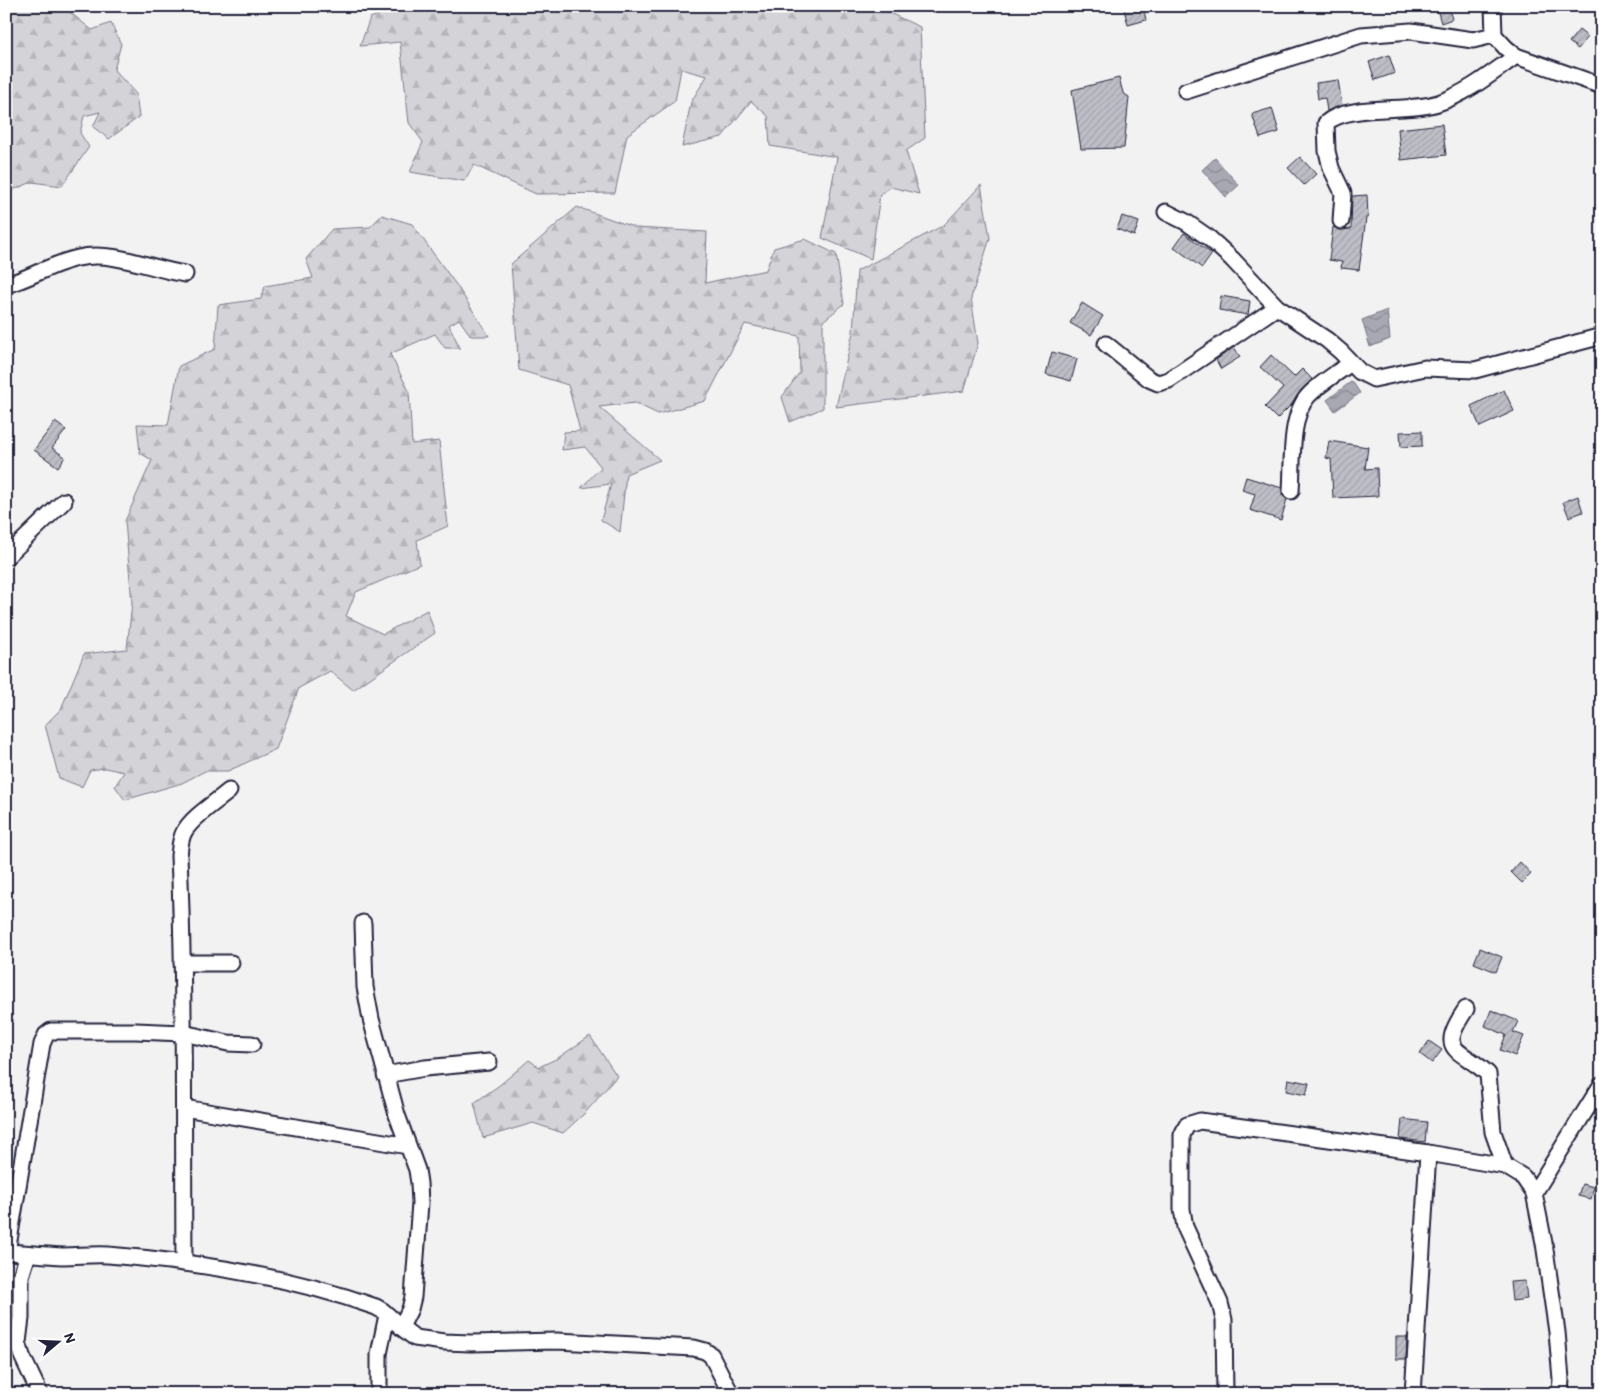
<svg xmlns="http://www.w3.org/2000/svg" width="1608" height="1400" viewBox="0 0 1608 1400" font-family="Itim,sans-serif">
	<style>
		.forest { fill: url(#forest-firs); stroke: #7a7a8a }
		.water { fill: url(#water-waves); stroke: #727282 }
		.building { fill: url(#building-hatch); stroke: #22223b }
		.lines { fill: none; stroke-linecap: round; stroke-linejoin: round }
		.street-casing { stroke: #22223b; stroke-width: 19 }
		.street { stroke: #fff; stroke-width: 15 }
	</style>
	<defs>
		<pattern id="forest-firs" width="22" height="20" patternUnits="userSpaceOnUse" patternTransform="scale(1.25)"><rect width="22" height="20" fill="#d3d3d8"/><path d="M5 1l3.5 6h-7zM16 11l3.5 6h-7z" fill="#b5b5ba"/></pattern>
		<pattern id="water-waves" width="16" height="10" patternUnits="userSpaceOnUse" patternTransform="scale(1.25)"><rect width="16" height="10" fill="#a8a8b2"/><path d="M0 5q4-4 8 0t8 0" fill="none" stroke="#888892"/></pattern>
		<pattern id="building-hatch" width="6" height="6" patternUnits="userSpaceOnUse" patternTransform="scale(1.25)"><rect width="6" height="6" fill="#bebec6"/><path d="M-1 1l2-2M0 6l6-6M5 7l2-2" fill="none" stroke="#a3a3ab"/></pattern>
	</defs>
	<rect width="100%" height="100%" fill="#f2f2f3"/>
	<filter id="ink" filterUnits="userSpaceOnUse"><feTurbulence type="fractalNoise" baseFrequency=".02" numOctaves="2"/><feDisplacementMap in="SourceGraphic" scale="10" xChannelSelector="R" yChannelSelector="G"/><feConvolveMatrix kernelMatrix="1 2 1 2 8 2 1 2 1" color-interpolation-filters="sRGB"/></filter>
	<g filter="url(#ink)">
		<!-- forest -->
		<g class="forest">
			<polygon points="15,6 66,6 67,10 92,30 111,23 121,44 114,70 136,94 139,117 109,139 93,127 100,112 84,116 80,133 89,147 62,186 32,182 6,193 6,9"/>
			<polygon points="385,6 874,6 920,27 925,138 906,151 919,194 891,187 880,194 871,259 822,238 837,157 770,146 768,116 751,101 722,137 682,147 691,102 707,76 681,69 675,101 627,135 615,193 536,194 474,165 464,181 410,172 423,142 409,123 400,42 360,46 370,18 385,12"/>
			<polygon points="981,185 990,238 971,298 978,343 964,391 836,407 853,332 857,271 944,225"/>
			<polygon points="577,207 636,228 707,232 705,283 766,270 774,248 805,239 836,254 844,304 823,321 823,408 790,422 782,397 800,372 799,336 745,324 705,401 658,414 635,403 599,407 660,460 626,474 620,532 601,520 611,484 581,488 601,467 585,447 562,450 564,432 580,431 568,385 519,370 511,264"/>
			<polygon points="382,215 412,224 457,286 489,336 471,336 459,319 449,325 460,348 445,348 435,334 390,354 409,391 412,444 439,441 448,526 417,540 420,564 356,592 346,616 383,634 427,610 435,633 353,690 330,671 299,688 276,749 228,771 205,771 182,783 125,800 115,786 124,772 105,768 90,770 82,787 59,778 45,725 61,709 84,654 127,649 132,603 125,521 152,460 140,453 137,424 168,425 179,366 215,349 218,305 261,299 265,286 313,278 306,259 332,229 370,227"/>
			<polygon points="590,1036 617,1076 585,1113 563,1133 533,1123 483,1138 474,1103 501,1084 529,1060 539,1067 558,1058"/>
		</g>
		<!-- water -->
		<g class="water">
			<polygon points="1215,158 1239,185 1226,197 1202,170"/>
			<polygon points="1387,310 1390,339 1370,347 1362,320"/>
			<polygon points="1352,381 1360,393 1335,411 1327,400"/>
		</g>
		<!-- building -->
		<g class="building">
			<polygon points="1135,6 1143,6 1146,20 1128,25 1124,9"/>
			<polygon points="1445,6 1448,6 1452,19 1441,23 1437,9"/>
			<polygon points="1579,30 1588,37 1578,49 1569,42"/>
			<polygon points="1389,55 1395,73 1375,80 1369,62"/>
			<polygon points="1119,78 1123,93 1129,97 1124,148 1081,149 1072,90"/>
			<polygon points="1338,80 1342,105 1327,111 1325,98 1318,99 1316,83"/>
			<polygon points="1272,108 1279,132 1260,138 1252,114"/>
			<polygon points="1442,124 1446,155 1401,160 1398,129"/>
			<polygon points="1300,157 1316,174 1304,185 1288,168"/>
			<polygon points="1367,195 1368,217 1366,218 1359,270 1341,268 1342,262 1329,260 1333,227 1340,230 1351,229 1352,196"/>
			<polygon points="1122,216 1139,222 1134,236 1117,229"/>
			<polygon points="1184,233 1212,254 1202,268 1174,247"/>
			<polygon points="1221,296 1250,301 1248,315 1219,310"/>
			<polygon points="1082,303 1103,316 1091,335 1070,323"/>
			<polygon points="1234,347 1240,357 1221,369 1216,360"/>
			<polygon points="1052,352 1077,359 1071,381 1046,374"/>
			<polygon points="1271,355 1294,377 1302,369 1312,379 1301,390 1293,403 1277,419 1265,407 1283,388 1260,367"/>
			<polygon points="1504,390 1514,411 1480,427 1471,406"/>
			<polygon points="55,422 66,430 52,448 65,457 58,467 34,450"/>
			<polygon points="1422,431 1422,446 1401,447 1400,432"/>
			<polygon points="1329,441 1368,447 1365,469 1377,468 1378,496 1333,498 1331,459 1326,458"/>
			<polygon points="1246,477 1282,488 1282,495 1287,499 1281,520 1250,510 1255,494 1242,490"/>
			<polygon points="1578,496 1583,512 1569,517 1563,502"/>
			<polygon points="1520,862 1531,874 1522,883 1511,872"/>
			<polygon points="1480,948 1502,957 1496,972 1474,963"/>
			<polygon points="1491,1010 1518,1021 1513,1032 1524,1036 1515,1056 1500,1050 1506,1035 1485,1026"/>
			<polygon points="1429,1041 1442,1050 1432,1063 1420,1054"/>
			<polygon points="1288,1079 1309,1083 1306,1095 1286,1091"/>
			<polygon points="1402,1119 1427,1122 1425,1142 1400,1139"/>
			<polygon points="1582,1184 1594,1187 1591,1199 1578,1196"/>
			<polygon points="1525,1281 1527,1299 1512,1301 1510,1282"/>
			<polygon points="1396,1337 1407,1337 1406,1359 1396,1359"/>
		</g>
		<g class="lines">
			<!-- street casing -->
			<g class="street-casing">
				<g id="street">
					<polyline points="1493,6 1494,35 1506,48 1516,56 1602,86"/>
					<polyline points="1186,91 1361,35 1411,31 1473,40 1494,35"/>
					<polyline points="1166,212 1186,222 1209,238 1232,259 1277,307 1327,340 1341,352 1360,372 1374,379 1425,368 1475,370 1602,336"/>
					<path d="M1341 221 1343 193 1331 168 1327 151 1326 123C1348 103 1408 113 1438 103 1466 94 1492 73 1516 56"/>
					<path d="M6 285C31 278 53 263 78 258 113 250 151 269 185 274"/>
					<polyline points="1106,344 1149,379 1158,383 1169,380 1277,307"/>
					<path d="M1291 491C1293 464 1289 417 1308 396 1320 383 1337 373 1351 363"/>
					<polyline points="6,557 64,501"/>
					<polyline points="363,923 365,987 371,1019 397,1115 417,1170 419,1183 420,1203 413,1297 410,1309 401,1327"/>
					<polyline points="182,963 231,963"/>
					<path d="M1466 1009C1436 1054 1459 1047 1488 1074L1493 1132 1505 1166"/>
					<polyline points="385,1075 425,1068 489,1062"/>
					<polyline points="184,1108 408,1146"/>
					<polyline points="1534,1193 1602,1084"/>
					<path d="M6 1252C25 1253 44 1255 63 1256 78 1256 93 1254 108 1255 198 1262 291 1277 376 1307L383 1311 401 1327 415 1338 444 1342 471 1343 557 1341 694 1348 705 1351 711 1355 731 1394"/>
					<polyline points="7,1252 42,1044 46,1035 51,1031 136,1031 183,1033 228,1043 252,1044"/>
					<polyline points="28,1254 21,1276 21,1318 18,1342 22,1356 40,1394"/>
					<path d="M184 1263C183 1127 185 991 179 856 180 848 180 839 184 832 192 817 216 802 229 791"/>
					<polyline points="379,1394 379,1354 387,1315"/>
					<polyline points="1225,1394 1224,1320 1220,1303 1185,1227 1182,1209 1182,1135 1187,1125 1200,1121 1428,1153 1505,1166 1523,1177 1534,1193 1544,1243 1557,1332 1561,1379 1560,1394"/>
					<polyline points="1413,1394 1428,1153"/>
				</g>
			</g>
			<!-- street -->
			<use href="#street" class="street"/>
		</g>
	</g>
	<!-- margin -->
	<rect width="1608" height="1400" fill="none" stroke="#fff" stroke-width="25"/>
	<rect x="12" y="12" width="1583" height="1375" fill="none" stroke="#22223b" stroke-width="2" filter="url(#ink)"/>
	<!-- north arrow -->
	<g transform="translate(58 1342) rotate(71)" stroke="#ffffff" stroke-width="4" paint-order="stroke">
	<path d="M0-4L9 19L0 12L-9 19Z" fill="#22223b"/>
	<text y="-8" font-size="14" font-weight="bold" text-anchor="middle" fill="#22223b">N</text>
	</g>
</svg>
